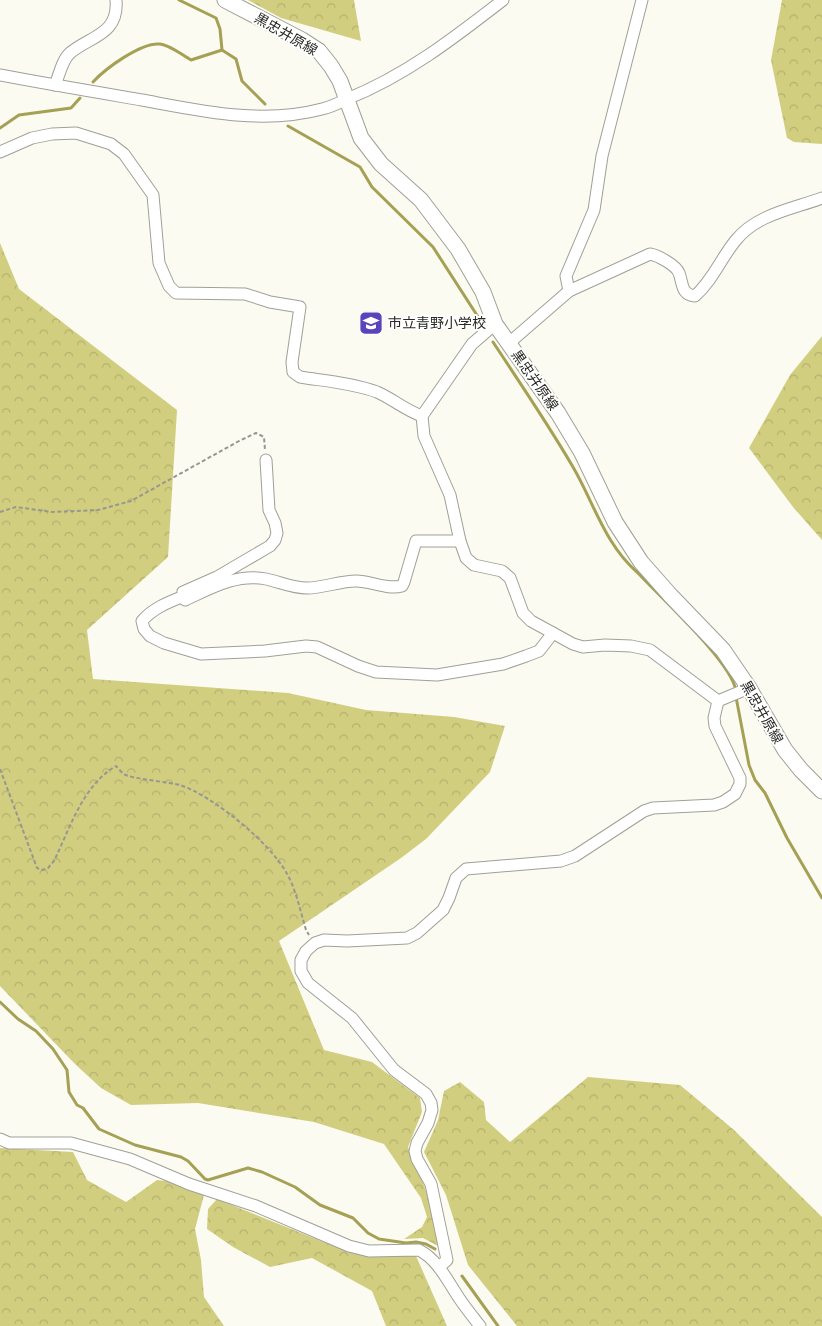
<svg xmlns="http://www.w3.org/2000/svg" width="822" height="1326" viewBox="0 0 822 1326" font-family="'PT Sans','Noto Sans JP',sans-serif">
	<style>
		.forest { fill: url(#forest-crowns) }
		.lines { fill: none; stroke-linecap: round; stroke-linejoin: round }
		.stream { stroke: #a5a054; stroke-width: 3 }
		.minor-casing { stroke: #a0a098; stroke-width: 13 }
		.major-casing { stroke: #a0a098; stroke-width: 17 }
		.path { stroke: #979791; stroke-width: 2; stroke-dasharray: 4 2.5; stroke-linecap: butt }
		.minor { stroke: #fff; stroke-width: 11 }
		.major { stroke: #fff; stroke-width: 15 }
		.labels { text-anchor: middle; dominant-baseline: central; stroke-width: 4; stroke-linejoin: round; paint-order: stroke }
		.street-label { font-size: 14px; fill: #282825; stroke: #fffffe }
		.poi-label { font-size: 14px; fill: #282825; stroke: #fffffe; text-anchor: start }
	</style>
	<defs>
		<pattern id="forest-crowns" width="20" height="18" patternUnits="userSpaceOnUse" patternTransform="scale(1.25)"><rect width="20" height="18" fill="#d2ce80"/><path d="M2 6a3 3 0 1 1 6 0M12 15a3 3 0 1 1 6 0" fill="none" stroke="#b4b16e"/></pattern>
	</defs>
	<rect width="100%" height="100%" fill="#fbfbf2"/>
	<!-- forest -->
	<g class="forest">
		<polygon points="248,0 354,0 361,41 281,18"/>
		<polygon points="782,0 822,0 822,144 794,142 787,138 771,60"/>
		<polygon points="0,243 19,289 177,410 168,557 87,630 93,679 288,693 366,710 454,717 505,726 490,772 426,839 401,858 279,941 324,1050 372,1062 420,1098 422,1112 408,1147 428,1195 438,1246 423,1238 404,1239 422,1227 427,1217 421,1198 384,1144 314,1122 198,1103 131,1105 101,1088 75,1064 0,986"/>
		<polygon points="822,336 822,540 793,507 749,448 790,375"/>
		<polygon points="588,1077 680,1085 734,1130 822,1217 822,1326 517,1326 468,1265 446,1195 424,1152 438,1120 444,1091 460,1082 484,1102 486,1120 510,1142"/>
		<polygon points="0,1148 73,1152 87,1180 126,1202 157,1180 175,1182 204,1195 195,1229 201,1260 204,1297 224,1326 0,1326"/>
		<polygon points="217,1199 346,1251 366,1256 416,1256 447,1326 386,1326 372,1291 312,1258 270,1267 233,1247 207,1229 208,1209"/>
	</g>
	<g class="lines">
		<!-- stream -->
		<g class="stream">
			<polyline points="179,0 216,18 220,29 222,50 236,59 242,81 265,104"/>
			<path d="M93 82C105 69 141 42 160 44 170 45 182 55 191 60L222 50"/>
			<polyline points="288,126 360,167 372,187 433,247 482,323"/>
			<polyline points="0,128 19,115 71,108 80,98"/>
			<path d="M493 342C520 383 548 424 573 467 594 503 605 545 638 573 660 597 732 662 736 691"/>
			<polyline points="736,697 749,765 755,780 765,793 787,838 822,898"/>
			<polyline points="0,1002 18,1019 36,1031 53,1049 67,1070 69,1092 77,1105 83,1108 99,1129 135,1145 181,1157 188,1161 205,1179 208,1180 248,1168 262,1172 295,1187 320,1205 353,1218 368,1233 379,1239 406,1243 416,1242 426,1244 435,1249"/>
			<polyline points="462,1276 498,1326"/>
		</g>
		<!-- minor casing -->
		<g class="minor-casing">
			<g id="minor">
				<path d="M0 75C47 84 95 92 142 100 202 111 262 125 322 109 331 107 339 103 347 99 405 76 454 38 503 0"/>
				<path d="M55 85C59 76 62 60 70 53 90 36 119 35 116 0"/>
				<path d="M0 152 32 138 52 134 76 133 111 144 124 154 153 195 159 263 169 286 176 293 245 294 270 302 300 307 292 362 293 372 300 377C325 381 353 383 377 392 393 399 405 410 422 416"/>
				<polyline points="569,291 566,276 594,210 602,156 642,0"/>
				<polyline points="495,324 472,344 422,416 424,436 450,495 460,541 466,558 474,565 502,571 510,578 523,613 531,621 573,644 583,647 605,645 631,646 650,650 718,701"/>
				<path d="M509 343 569 291 650 254C657 255 676 265 679 273 683 283 681 295 695 296 713 280 721 258 736 240 757 214 793 209 822 198"/>
				<path d="M266 460 269 510 275 523 277 533 275 540 270 546 217 577 183 592 185 600C211 588 237 573 266 579 280 582 292 588 307 588 323 588 340 581 356 581 371 581 387 590 402 586L404 582 416 541H460"/>
				<path d="M184 596C169 602 153 608 142 621L144 629 150 636 164 643 201 654 265 651 306 646 317 647 358 666 376 672 437 675 503 664 526 656 539 651 553 633"/>
				<polyline points="718,701 749,688"/>
				<path d="M0 1139 9 1143H71L130 1159 189 1184 256 1206 349 1246 369 1251 419 1250C438 1260 447 1280 459 1298 465 1307 473 1317 480 1326"/>
				<polyline points="439,1267 447,1260 431,1184 417,1159 415,1151 417,1143 428,1123 432,1110 431,1103 426,1094 394,1070 352,1018 308,983 301,971 301,960 306,951 315,943 324,940 347,941 407,938 417,933 443,910 449,898 456,878 466,869 561,861 575,856 644,811 653,808 714,805 723,802 735,794 740,784 740,778 715,726 714,718 718,701"/>
			</g>
		</g>
		<!-- major casing -->
		<g class="major-casing">
			<polyline id="major" points="225,0 302,40 319,51 331,66 340,81 361,138 381,164 421,200 458,249 483,292 495,324 558,413 582,453 615,522 641,562 671,596 723,650 749,688 785,750 801,770 822,791"/>
		</g>
		<!-- path -->
		<g class="path">
			<polyline points="0,512 16,507 52,512 98,510 131,501 239,441 256,433 264,437 265,450"/>
			<path d="M0 769 37 868 42 870 48 868 54 861C70 828 83 785 116 766 118 768 121 772 124 774 131 779 169 782 180 785 213 796 269 842 286 872 296 889 300 910 306 930L309 935"/>
		</g>
		<!-- minor -->
		<use href="#minor" class="minor"/>
		<!-- major -->
		<use href="#major" class="major"/>
	</g>
	<!-- icons -->
	<defs>
		<g id="school-square" transform="scale(1.25)"><rect x="-9" y="-9" width="18" height="18" rx="4" fill="#5a44bc" stroke="#fffffe"/><path d="M0-5L7-2L0 1L-7-2ZM-4 1L0 2.5L4 1V4Q0 6-4 4Z" fill="#fff"/></g>
	</defs>
	<g fill-rule="evenodd">
		<use href="#school-square" x="371" y="323"/>
	</g>
	<g class="labels">
		<!-- street labels -->
		<g class="street-label">
			<text transform="translate(286 34) rotate(30)">黒忠井原線</text>
			<text transform="translate(535 380) rotate(55)">黒忠井原線</text>
			<text transform="translate(762 712) rotate(60)">黒忠井原線</text>
		</g>
		<!-- poi labels -->
		<g class="poi-label">
			<text x="388" y="323">市立青野小学校</text>
		</g>
	</g>
</svg>
